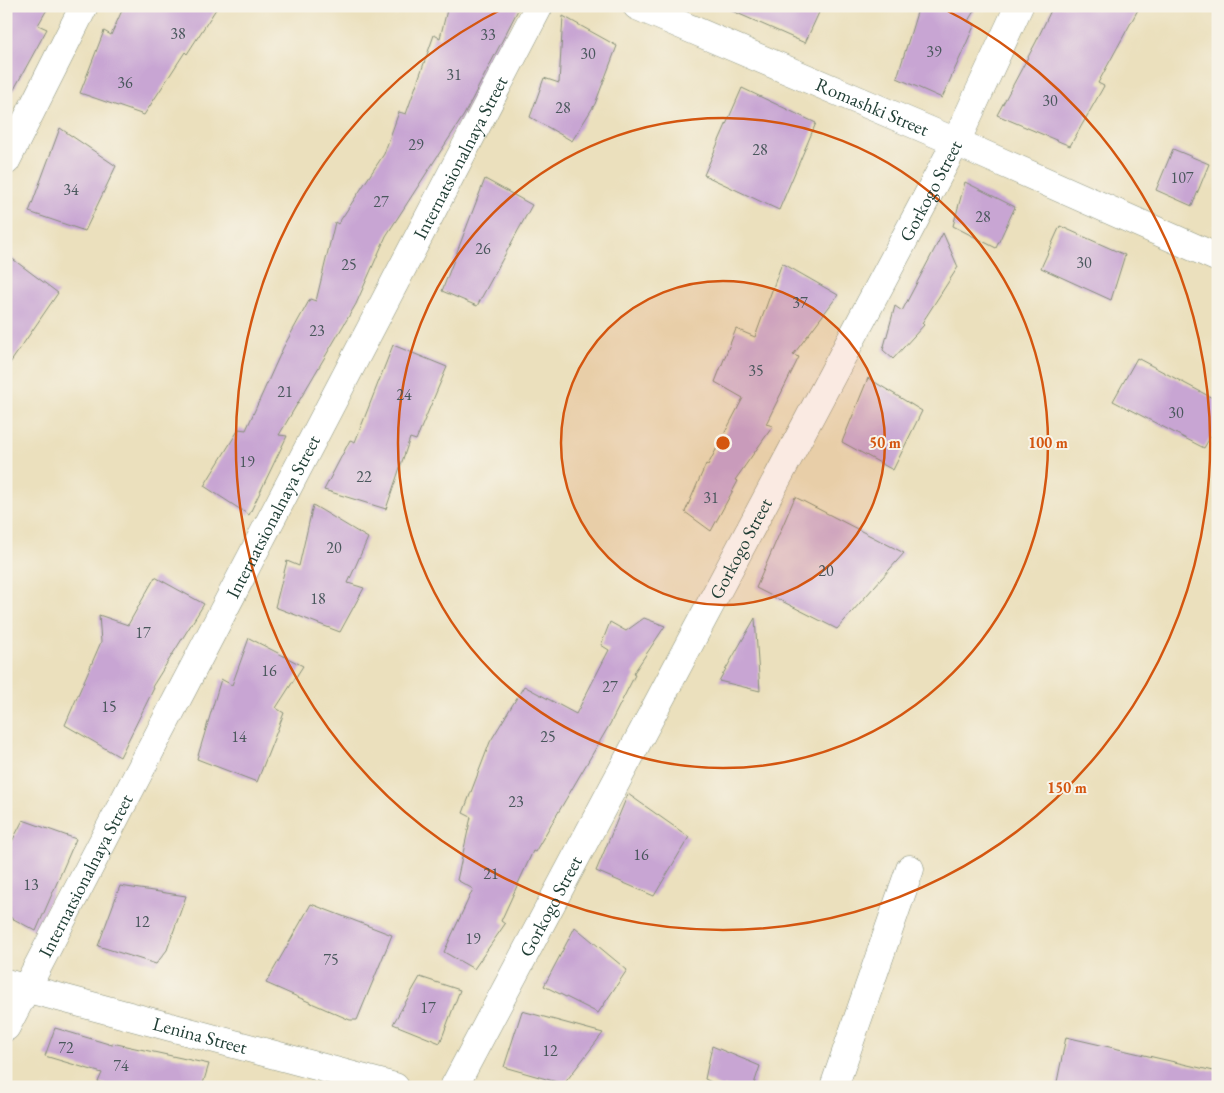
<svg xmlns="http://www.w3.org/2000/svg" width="1224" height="1093" viewBox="0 0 1224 1093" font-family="'EB Garamond',serif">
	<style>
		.building { fill: #c8a5d3 }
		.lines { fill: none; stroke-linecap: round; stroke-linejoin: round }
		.minor-casing { stroke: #858e78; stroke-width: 29 }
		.minor { stroke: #fff; stroke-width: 28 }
		.ring { fill: none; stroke: #d45610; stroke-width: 2.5 }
		.labels { text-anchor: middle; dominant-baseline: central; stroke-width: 4; stroke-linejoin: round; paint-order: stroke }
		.number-label { font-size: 16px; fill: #49575c }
		.street-label { font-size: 19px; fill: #1f3d34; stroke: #f7f3e8 }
		.centre { fill: #d45610; stroke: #f7f3e8; stroke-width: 2.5 }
		.ring-label { font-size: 15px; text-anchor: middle; font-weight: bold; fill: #d45610; stroke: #f7f3e8; stroke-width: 4; stroke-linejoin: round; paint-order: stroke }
	</style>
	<rect width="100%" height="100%" fill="#f7f3e8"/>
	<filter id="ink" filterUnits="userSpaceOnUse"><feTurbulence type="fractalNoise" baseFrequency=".02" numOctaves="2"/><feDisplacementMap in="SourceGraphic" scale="10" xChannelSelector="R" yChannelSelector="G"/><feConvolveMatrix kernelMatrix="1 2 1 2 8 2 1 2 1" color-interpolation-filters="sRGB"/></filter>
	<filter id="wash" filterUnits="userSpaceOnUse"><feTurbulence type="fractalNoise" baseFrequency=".0096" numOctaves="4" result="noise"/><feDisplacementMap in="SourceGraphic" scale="20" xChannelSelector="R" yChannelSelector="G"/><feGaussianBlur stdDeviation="1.12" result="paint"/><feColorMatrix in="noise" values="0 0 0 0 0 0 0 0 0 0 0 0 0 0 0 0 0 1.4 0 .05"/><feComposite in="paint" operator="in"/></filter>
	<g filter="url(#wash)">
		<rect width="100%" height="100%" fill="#ebe0bd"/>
		<g id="blocks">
			<!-- building -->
			<g class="building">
				<polygon points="6,6 49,6 38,25 47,29 6,104"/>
				<polygon points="124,6 218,6 187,54 185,52 144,115 80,93 104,31 111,35"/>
				<polygon points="448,6 520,6 464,115 386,236 356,304 279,435 287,436 249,515 204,486 239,429 246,430 283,348 310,299 316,301 335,222 338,224 384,154 399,112 406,114 434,35 440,38"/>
				<polygon points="721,6 822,6 805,43"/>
				<polygon points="919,6 977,6 968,21 975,24 942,98 897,78"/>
				<polygon points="1053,6 1140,6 1098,83 1104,86 1070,146 997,115 1036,42"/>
				<polygon points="563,16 617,46 595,104 572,141 530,117 544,78 559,83"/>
				<polygon points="742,88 816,123 779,210 704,175"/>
				<polygon points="60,128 116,166 85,231 29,212"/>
				<polygon points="1173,149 1209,164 1192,206 1156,190"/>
				<polygon points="485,179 532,205 477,306 442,291"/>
				<polygon points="965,182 1015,207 996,248 953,226"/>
				<polygon points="1060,226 1125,255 1111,300 1041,268"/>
				<polygon points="943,233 958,267 922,323 924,325 893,359 883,350 895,306 902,311"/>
				<polygon points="6,254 58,293 6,369"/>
				<polygon points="782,263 838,295 793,355 799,357 766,424 773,426 735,480 738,481 711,531 685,512 706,464 708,465 743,398 715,382 736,329 755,337"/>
				<polygon points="393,345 447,367 416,440 410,438 386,509 324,490 350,440 355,442"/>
				<polygon points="1137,358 1218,401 1218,424 1204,448 1113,401"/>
				<polygon points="868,378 922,411 893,470 842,442"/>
				<polygon points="795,497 904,553 837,629 756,588"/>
				<polygon points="313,505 368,538 348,583 364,588 340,632 275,607 287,561 299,566"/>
				<polygon points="155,577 204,604 152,687 154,688 120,757 65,725 101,642 99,615 128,625"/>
				<polygon points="644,618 665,626 633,674 635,675 610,724 535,852 533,851 501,921 505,924 474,969 444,952 473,889 457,880 471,817 463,813 490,742 524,686 576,714 609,650 601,645 610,622 626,631"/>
				<polygon points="755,618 760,691 719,681"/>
				<polygon points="249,638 303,666 276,708 284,713 257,782 197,759 221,679 232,685"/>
				<polygon points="628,794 689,837 654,896 596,871"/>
				<polygon points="23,820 76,839 36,931 6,915 6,853"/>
				<polygon points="120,886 186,896 167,950 156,964 98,946"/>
				<polygon points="311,904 392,935 357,1020 350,1020 266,983"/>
				<polygon points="575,927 627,970 598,1013 544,986"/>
				<polygon points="420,977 460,990 440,1043 393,1024"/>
				<polygon points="522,1011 603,1033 564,1084 504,1067"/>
				<polygon points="55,1028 112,1045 112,1043 209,1064 202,1087 114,1087 98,1082 102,1073 45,1056"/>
				<polygon points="1066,1037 1218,1072 1218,1087 1056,1087"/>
				<polygon points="712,1046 760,1066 753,1087 721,1087 705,1079"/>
			</g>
		</g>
	</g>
	<g filter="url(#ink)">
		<use href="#blocks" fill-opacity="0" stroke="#858e78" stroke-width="1"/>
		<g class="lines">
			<!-- minor casing -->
			<g class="minor-casing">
				<g id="minor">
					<path id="s1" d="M637 6 956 142 1218 258"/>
					<polyline points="6,161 84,6"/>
					<path id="s2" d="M6 983 395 1087"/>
					<path id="s3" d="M6 1027 539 6"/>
					<path id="s4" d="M454 1087 956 142 1019 6"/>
					<polyline points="834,1087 910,869"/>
				</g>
			</g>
			<!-- minor -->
			<use href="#minor" class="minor"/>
		</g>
	</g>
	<!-- distance rings -->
	<circle cx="723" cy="443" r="162" fill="#d45610" fill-opacity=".12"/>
	<g class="ring">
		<circle cx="723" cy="443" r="162"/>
		<circle cx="723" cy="443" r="325"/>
		<path d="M940 7A487 487 0 1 1 506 7"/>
	</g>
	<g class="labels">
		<!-- number labels -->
		<g class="number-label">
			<text x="178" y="33">38</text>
			<text x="488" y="34">33</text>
			<text x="934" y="51">39</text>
			<text x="588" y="53">30</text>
			<text x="454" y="74">31</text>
			<text x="125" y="82">36</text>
			<text x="1050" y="100">30</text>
			<text x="563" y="107">28</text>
			<text x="416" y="144">29</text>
			<text x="760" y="149">28</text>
			<text x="1182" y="177">107</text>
			<text x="71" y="189">34</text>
			<text x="381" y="201">27</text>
			<text x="983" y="216">28</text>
			<text x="483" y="248">26</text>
			<text x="1084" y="262">30</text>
			<text x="349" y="264">25</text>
			<text x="800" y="302">37</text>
			<text x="317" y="330">23</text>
			<text x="756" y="370">35</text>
			<text x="285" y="391">21</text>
			<text x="404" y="394">24</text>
			<text x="1176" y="412">30</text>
			<text x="247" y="461">19</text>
			<text x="364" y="476">22</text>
			<text x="711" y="497">31</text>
			<text x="334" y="547">20</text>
			<text x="826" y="570">20</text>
			<text x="318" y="598">18</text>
			<text x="143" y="632">17</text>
			<text x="269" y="670">16</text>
			<text x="610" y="686">27</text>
			<text x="109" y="706">15</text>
			<text x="239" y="736">14</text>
			<text x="548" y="736">25</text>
			<text x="516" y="801">23</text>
			<text x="641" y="854">16</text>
			<text x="491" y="873">21</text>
			<text x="31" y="884">13</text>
			<text x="142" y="921">12</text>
			<text x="473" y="938">19</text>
			<text x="331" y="959">75</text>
			<text x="428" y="1007">17</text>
			<text x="66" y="1047">72</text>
			<text x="550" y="1050">12</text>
			<text x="121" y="1065">74</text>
		</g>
		<!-- street labels -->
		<g class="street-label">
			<text stroke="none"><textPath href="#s1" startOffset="256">Romashki Street</textPath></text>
			<text stroke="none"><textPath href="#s3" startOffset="981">Internatsionalnaya Street</textPath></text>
			<text stroke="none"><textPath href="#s4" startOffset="1015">Gorkogo Street</textPath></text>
			<text stroke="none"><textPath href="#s3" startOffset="576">Internatsionalnaya Street</textPath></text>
			<text stroke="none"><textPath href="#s4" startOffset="610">Gorkogo Street</textPath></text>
			<text stroke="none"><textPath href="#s3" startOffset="171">Internatsionalnaya Street</textPath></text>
			<text stroke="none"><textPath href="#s4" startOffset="205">Gorkogo Street</textPath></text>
			<text stroke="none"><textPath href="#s2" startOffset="201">Lenina Street</textPath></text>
		</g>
	</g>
	<circle cx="723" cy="443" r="8" class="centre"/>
	<g class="ring-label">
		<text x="885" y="448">50 m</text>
		<text x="1048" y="448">100 m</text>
		<text x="1067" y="793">150 m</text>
	</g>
	<!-- margin -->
	<rect width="1224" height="1093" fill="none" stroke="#f7f3e8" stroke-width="25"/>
</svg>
